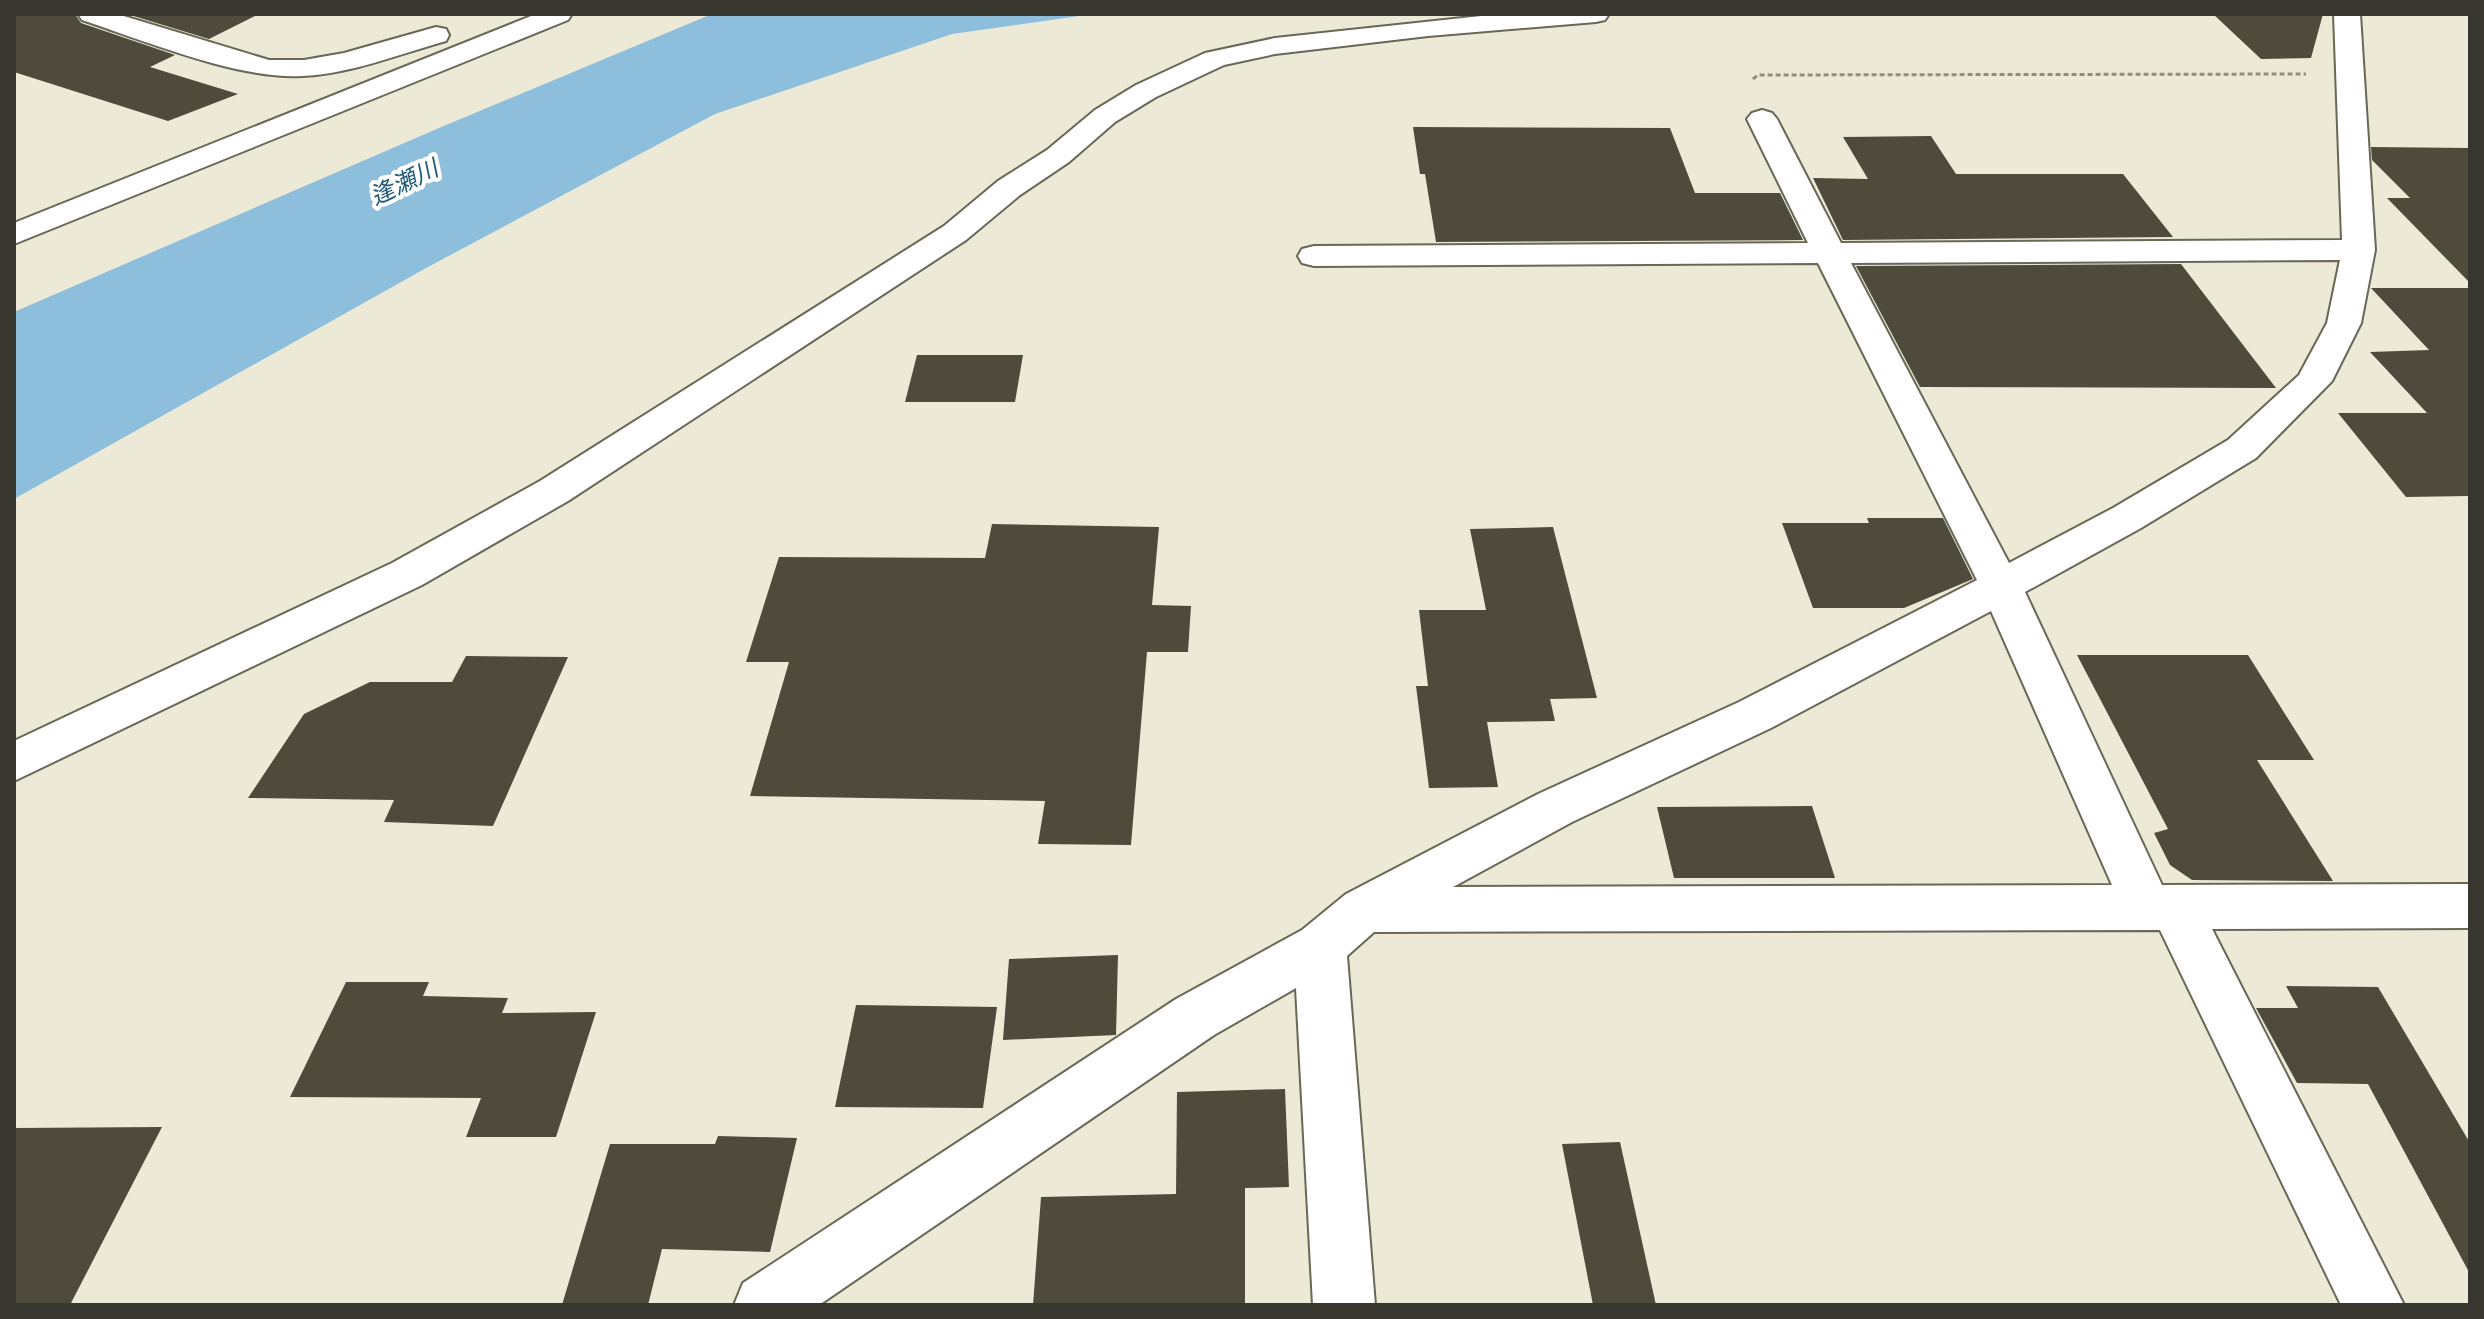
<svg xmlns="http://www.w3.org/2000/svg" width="2484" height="1319" viewBox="0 0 2484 1319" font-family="'Space Grotesk','Noto Sans JP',sans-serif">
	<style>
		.water { fill: #8dbedb }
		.building { fill: #4e4b3c }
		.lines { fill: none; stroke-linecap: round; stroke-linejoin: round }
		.minor-casing { stroke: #6a6757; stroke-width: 4 }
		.path { stroke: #8f8d81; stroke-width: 3; stroke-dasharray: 5 3; stroke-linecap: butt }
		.minor { fill: #fff; fill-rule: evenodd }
		.labels { text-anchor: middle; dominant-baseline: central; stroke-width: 8; stroke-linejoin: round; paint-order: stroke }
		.far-water-label { font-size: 24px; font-style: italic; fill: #205b79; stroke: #fff }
	</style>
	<rect width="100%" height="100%" fill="#ece9d7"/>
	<!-- water -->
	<polygon class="water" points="712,14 1093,14 952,34 715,114 426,268 14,499 14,312 439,128"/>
	<!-- building -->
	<g class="building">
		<polygon points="14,14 75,14 81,23 175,55 150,67 238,94 168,121 14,72"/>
		<polygon points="127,14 259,14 209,39"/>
		<polygon points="2213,14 2323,14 2311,58 2261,59"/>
		<polygon points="1413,127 1670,128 1695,193 1780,193 1803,240 1436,242 1425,174 1420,174"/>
		<polygon points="1931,136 1956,174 2123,174 2173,237 1843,240 1813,178 1868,179 1843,137"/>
		<polygon points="2371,147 2470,148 2470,283 2387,198 2410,198 2372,160"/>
		<polygon points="2181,264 2276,388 1920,387 1856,266"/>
		<polygon points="2371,288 2470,288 2470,496 2406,497 2338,413 2427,413 2370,352 2429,350"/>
		<polygon points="917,355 1023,355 1015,402 905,402"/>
		<polygon points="1867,518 1943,518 1973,579 1904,608 1813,608 1782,523 1869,523"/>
		<polygon points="992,524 1159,527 1152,605 1191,606 1188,652 1147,652 1131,845 1038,844 1045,801 750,796 789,662 746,662 779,557 985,558"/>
		<polygon points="1553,527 1597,698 1550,699 1555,721 1487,722 1498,787 1429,788 1416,686 1428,686 1419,610 1486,610 1470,529"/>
		<polygon points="2077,655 2248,655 2314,760 2257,760 2333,881 2192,880 2170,865 2154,833 2168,829"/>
		<polygon points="466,656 568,657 493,826 384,822 394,800 248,798 304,714 370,682 452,682"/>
		<polygon points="1812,806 1835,878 1674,878 1657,807"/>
		<polygon points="1118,955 1116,1035 1003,1040 1009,959"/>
		<polygon points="346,982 429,982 423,996 508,998 502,1013 596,1012 556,1137 466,1137 481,1098 290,1097"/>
		<polygon points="2286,986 2378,987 2470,1143 2470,1274 2368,1084 2297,1083 2256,1008 2298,1008"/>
		<polygon points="856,1005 997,1007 983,1108 835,1107"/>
		<polygon points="1285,1089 1289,1187 1245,1188 1245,1305 1033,1305 1041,1197 1176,1194 1177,1092"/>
		<polygon points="162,1127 70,1305 14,1305 14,1128"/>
		<polygon points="718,1136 797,1138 770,1252 662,1249 648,1305 562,1305 610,1144 715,1144"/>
		<polygon points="1620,1142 1656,1305 1593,1305 1562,1144"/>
	</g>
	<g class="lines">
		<!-- minor casing -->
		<g class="minor-casing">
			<g id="minor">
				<path d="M78 14H117L269 60H304L344 53 436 27 446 29 449 35 446 41C399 54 351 74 302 76 240 80 142 40 82 20Z"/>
				<polygon points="536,14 572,14 568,20 14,244 14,223"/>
				<polygon points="1500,14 1609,14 1605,20 1596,22 1428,36 1275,54 1224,65 1156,97 1115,122 1069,162 1020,195 966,240 568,501 422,585 14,781 14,741 392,563 540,481 944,226 998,181 1047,150 1095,110 1136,85 1205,53 1275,38"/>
				<path d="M2334 14H2360L2375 250 2361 323 2332 381 2256 458 2141 528 2025 592 2162 885 2470 884V928L2212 929 2404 1305H2341L2160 930 1374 932 1347 956 1375 1305H1313L1296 988 1214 1035 819 1305H734L743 1283 1176 999 1302 930 1346 894 1538 794 1739 702 1977 580 1818 263 1314 266 1302 263 1298 256 1302 249 1314 246 1808 243 1747 119 1752 113 1762 110 1772 113 1777 119 1841 243 2342 240ZM2340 260 2327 323 2299 375 2228 440 2113 508 2009 563 1851 263ZM1991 611 2112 885 1453 887 1572 822 1771 728Z"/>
			</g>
		</g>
		<!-- path -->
		<polyline class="path" points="1753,79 1758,75 2306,74"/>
		<!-- minor -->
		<use href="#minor" class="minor"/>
	</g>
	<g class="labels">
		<!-- far-water labels -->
		<g class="far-water-label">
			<text transform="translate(404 182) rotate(-26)">逢瀬川</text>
		</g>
	</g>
	<!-- border -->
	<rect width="2484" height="1319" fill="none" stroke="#37362f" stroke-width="32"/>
</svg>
